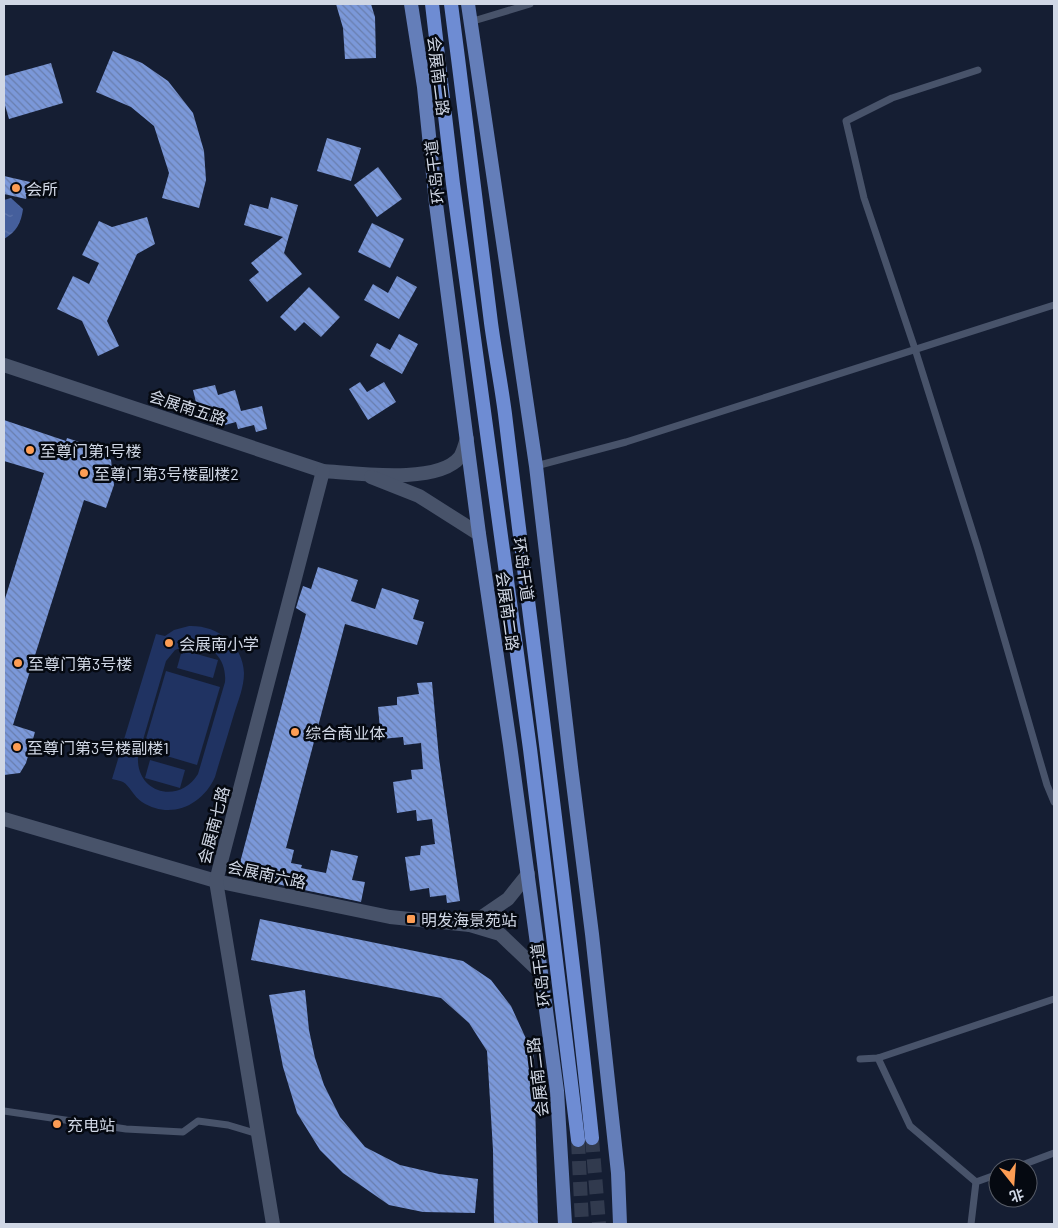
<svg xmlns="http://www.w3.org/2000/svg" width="1058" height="1228" viewBox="0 0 1058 1228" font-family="Barlow,'Noto Sans SC',sans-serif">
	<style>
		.garden { fill: #203362; fill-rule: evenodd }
		.water { fill: url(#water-ripples) }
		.building { fill: url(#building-back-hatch) }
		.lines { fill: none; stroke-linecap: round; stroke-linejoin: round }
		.trunk-tunnel { stroke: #313a4e; stroke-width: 14; stroke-dasharray: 14 7; stroke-linecap: butt }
		.service { stroke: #48536a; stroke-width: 7 }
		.minor { stroke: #48536a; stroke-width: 14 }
		.primary { stroke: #647eb9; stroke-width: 14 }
		.trunk { stroke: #6e8cd3; stroke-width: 14 }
		.poi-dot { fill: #fd9d54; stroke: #050911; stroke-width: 2 }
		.labels { text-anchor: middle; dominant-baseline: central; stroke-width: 5; stroke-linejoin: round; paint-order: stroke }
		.street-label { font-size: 16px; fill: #d0d7e5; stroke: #050911 }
		.poi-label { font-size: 16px; fill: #d0d7e5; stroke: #050911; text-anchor: start }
	</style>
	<defs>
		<pattern id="water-ripples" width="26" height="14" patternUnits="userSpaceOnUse" patternTransform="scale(1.25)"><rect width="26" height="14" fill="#455f9c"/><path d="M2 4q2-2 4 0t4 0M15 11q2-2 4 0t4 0" fill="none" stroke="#5f75aa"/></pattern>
		<pattern id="building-back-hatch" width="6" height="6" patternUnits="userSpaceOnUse" patternTransform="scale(1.25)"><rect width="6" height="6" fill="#7b98d9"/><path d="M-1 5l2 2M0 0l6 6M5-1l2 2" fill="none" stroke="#697ead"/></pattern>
	</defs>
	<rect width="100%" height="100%" fill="#151e33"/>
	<!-- garden -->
	<g class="garden">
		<path d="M189 626C217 625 243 644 244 673 244 687 238 701 234 714 228 735 221 756 215 777 202 806 170 820 142 802 134 797 129 785 123 782 121 781 116 780 112 779L156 634 165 636 174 630ZM190 644C212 643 227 660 225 682L198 774C179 805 136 793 138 757L166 661 175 650Z"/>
		<polygon points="182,650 218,660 213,678 177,668"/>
		<polygon points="166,671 220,687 197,765 143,749"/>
		<polygon points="150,760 185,770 180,788 145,778"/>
	</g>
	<!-- water -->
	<path class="water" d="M11 198 23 209C21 223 17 231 4 239V200Z"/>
	<!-- building -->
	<g class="building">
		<polygon points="336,4 371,4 375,17 376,58 345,59 343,28"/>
		<polygon points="113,51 142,63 168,81 193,113 204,151 206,180 199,208 162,198 169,173 154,126 131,107 96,92"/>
		<polygon points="51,63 63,103 9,119 4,102 4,76"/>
		<polygon points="327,138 361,148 351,181 317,171"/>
		<polygon points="378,167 402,199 377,217 354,185"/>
		<polygon points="4,176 30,182 26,199 4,194"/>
		<polygon points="271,197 298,205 284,253 302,274 267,302 249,280 259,272 251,263 283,237 244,225 250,204 268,209"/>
		<polygon points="147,217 155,244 137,254 107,321 119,346 98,356 82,321 57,309 73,276 89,284 99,263 82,255 99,221 112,227"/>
		<polygon points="372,223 404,239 390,268 358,252"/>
		<polygon points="397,276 417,287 399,319 364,300 373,284 388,293"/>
		<polygon points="309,287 340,317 321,337 304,322 295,331 280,317"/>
		<polygon points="399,334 418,344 402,374 370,356 377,343 390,350"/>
		<polygon points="360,382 367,392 384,382 396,402 368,420 349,389"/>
		<polygon points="215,385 218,395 235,390 241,411 262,406 267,429 256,432 254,425 238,429 236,422 221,426 218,415 200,419 193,390"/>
		<polygon points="4,420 66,441 67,438 101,449 111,460 114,485 106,508 84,500 13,725 35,732 26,763 20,773 4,775 4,602 44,473 4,461"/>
		<polygon points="318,567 358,580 351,601 375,609 382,588 419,600 413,619 424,622 417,645 345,624 286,848 294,850 291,863 302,865 301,868 326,873 331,850 358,856 352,880 365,882 361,902 290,887 237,874 306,614 296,608 299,598 303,586 311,589"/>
		<polygon points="432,682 439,758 460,901 447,903 446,895 430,897 429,888 410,891 405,857 420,855 421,846 435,844 432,819 417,821 416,810 397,813 393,782 412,779 411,770 423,769 421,743 404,745 403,737 381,739 378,707 397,705 397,697 419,694 417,683"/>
		<polygon points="260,919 463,961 491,980 511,1006 534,1056 538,1224 494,1224 493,1150 487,1051 469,1023 441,998 251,960"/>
		<polygon points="305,990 309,1030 315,1058 324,1085 340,1117 365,1147 400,1165 439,1174 478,1179 475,1213 423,1212 389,1205 343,1173 320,1150 297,1113 283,1067 269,995"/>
	</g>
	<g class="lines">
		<!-- trunk-tunnel -->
		<g class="trunk-tunnel">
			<polyline points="592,1138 599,1224"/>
			<polyline points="578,1140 582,1224"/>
		</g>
		<!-- service -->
		<g class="service">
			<polyline points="470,22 530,4"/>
			<polyline points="978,70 892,98 846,121 864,198 915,349 978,549 1047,785 1054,802"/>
			<polyline points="536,466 626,442 1054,305"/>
			<polyline points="878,1058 910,1126 976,1182"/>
			<polyline points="860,1059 878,1058 1054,999"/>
			<polyline points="4,1111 126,1129 183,1132 198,1121 228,1125 258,1134"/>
			<polyline points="1014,1168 1054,1153"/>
			<polyline points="971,1224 976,1182 998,1174"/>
		</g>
		<!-- minor -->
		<g class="minor">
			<path d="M4 365 323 471C355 473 438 485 460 457 463 453 465 444 467 439"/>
			<polyline points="371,477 419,496 479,534"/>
			<polyline points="4,819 216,881 390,917 470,925 500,934 541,973"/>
			<polyline points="470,925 508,899 528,874"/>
			<polyline points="273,1224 216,881 323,471"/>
		</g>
		<!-- primary -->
		<g class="primary">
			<polyline points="411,4 424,87 436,204 479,534 510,745 557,1091 565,1224"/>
			<polyline points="468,4 536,466 571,767 592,934 618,1173 620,1224"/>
		</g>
		<!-- trunk -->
		<g class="trunk">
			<polyline points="432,4 453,184 530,749 578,1140"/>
			<path d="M451 4C465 110 477 216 491 323 495 353 501 383 505 414 534 655 567 896 592 1138"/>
		</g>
	</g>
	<!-- markers -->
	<g class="poi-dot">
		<circle cx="16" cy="188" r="5"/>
		<circle cx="30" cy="450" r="5"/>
		<circle cx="84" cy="473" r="5"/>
		<circle cx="169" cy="643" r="5"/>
		<circle cx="18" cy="663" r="5"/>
		<circle cx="295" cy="732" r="5"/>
		<circle cx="17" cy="747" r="5"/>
		<rect x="406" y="914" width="10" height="10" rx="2.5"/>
		<circle cx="57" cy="1124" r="5"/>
	</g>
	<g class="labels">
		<!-- street labels -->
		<g class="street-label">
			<text transform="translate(439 76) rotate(83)">会展南二路</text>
			<text transform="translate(434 172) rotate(-97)">环岛干道</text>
			<text transform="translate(188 407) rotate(18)">会展南五路</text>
			<text transform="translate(524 569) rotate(82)">环岛干道</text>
			<text transform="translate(508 611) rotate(82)">会展南二路</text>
			<text transform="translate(213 825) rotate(-75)">会展南七路</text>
			<text transform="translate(267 874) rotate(12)">会展南六路</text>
			<text transform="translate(540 975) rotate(-97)">环岛干道</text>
			<text transform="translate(537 1077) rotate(-97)">会展南二路</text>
		</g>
		<!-- poi labels -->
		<g class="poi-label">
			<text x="26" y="188">会所</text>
			<text x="40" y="450">至尊门第1号楼</text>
			<text x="94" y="473">至尊门第3号楼副楼2</text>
			<text x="179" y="643">会展南小学</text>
			<text x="28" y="663">至尊门第3号楼</text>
			<text x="305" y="732">综合商业体</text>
			<text x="27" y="747">至尊门第3号楼副楼1</text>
			<text x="421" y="919">明发海景苑站</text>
			<text x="67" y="1124">充电站</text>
		</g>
	</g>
	<!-- border -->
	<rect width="1058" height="1228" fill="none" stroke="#d0d7e5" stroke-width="10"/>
	<!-- north arrow -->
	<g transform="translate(1013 1183) rotate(163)"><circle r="24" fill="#050911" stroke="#565b66"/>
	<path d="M0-4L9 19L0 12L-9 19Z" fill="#fd9d54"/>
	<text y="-8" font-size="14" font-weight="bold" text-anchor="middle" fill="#d0d7e5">北</text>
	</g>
</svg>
